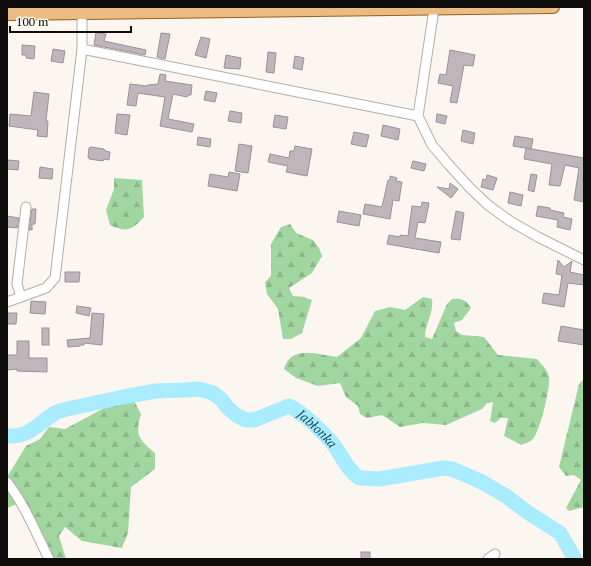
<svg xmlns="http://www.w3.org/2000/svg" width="591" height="566" viewBox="0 0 591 566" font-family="'PT Serif',serif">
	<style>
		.forest { fill: url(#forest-firs) }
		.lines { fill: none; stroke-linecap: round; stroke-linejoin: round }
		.river { stroke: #a8ecfe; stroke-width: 15 }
		.building { fill: #beb6bb; stroke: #9a9297 }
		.minor-casing { stroke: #b3aea7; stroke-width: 11 }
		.major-casing { stroke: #956121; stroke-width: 14 }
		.minor { stroke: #fff; stroke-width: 9 }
		.major { stroke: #ebbc81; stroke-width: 12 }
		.labels { text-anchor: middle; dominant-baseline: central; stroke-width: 3; stroke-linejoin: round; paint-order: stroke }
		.water-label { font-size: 13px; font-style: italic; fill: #174f5b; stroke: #fbf7f0 }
	</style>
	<defs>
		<pattern id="forest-firs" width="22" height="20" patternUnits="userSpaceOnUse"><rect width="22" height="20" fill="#a2d6a0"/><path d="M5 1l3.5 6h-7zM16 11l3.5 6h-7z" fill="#8ab688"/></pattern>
	</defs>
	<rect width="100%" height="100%" fill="#fbf7f0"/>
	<!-- forest -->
	<g class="forest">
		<path d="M114 178 142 180 144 217C132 230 127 233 110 225L106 210 114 189Z"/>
		<polygon points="290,224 296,233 313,240 319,248 322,256 312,273 289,288 293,296 304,297 312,300 302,333 291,339 283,339 278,309 267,294 265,282 271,276 271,244 281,227"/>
		<path d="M423 297 432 299C434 313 425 324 425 337L432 339 447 304 452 299C462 298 466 300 471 308L462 320 454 323 456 331 462 335 484 337 498 355 537 359C541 364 548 370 549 377 551 386 539 435 532 440 529 442 524 444 521 445L504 436 508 418H501L495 423 490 421 493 402 487 403 482 409 446 425 423 423 400 427 382 415 367 418 360 414 358 406 346 397 340 383 318 386 296 378 284 369C291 344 318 355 337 357L361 338 375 311 390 307 405 310Z"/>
		<polygon points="584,379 584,507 569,511 566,508 581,480 574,475 566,476 559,467 579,384"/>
		<path d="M134 401 141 414C135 435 138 439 155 453V469L131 487 128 533 122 548 82 541 65 527 59 536 66 559H53L24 502 9 507 7 510V477L26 446 40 439 49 427 65 429 108 406Z"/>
	</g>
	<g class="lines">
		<!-- river -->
		<path class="river" id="s1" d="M7 436C31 437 37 424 55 413 59 411 63 410 67 409L128 396 156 391 185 390 199 389 213 393 222 400 227 407 236 415 246 420H254L289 406C301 411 329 437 336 448 343 459 348 470 359 478L379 479 444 468 452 469 482 482 506 496 527 512 560 533 575 559"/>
	</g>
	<!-- building -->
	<g class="building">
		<polygon points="96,32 106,34 104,41 146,50 145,55 94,45"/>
		<polygon points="161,33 170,34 165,59 157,57"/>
		<polygon points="201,37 210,39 206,58 195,55"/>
		<polygon points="22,45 35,46 34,59 26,58 26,55 22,55"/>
		<polygon points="53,49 65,51 63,63 51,61"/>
		<polygon points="450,50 475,55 473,66 464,65 457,103 450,102 453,86 438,83 440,74 446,75"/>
		<polygon points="268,52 276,53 274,73 266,72"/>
		<polygon points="226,55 241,58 240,69 224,68"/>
		<polygon points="295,56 304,58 302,70 293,68"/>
		<polygon points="160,74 166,75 165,81 192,85 191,95 188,95 187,97 173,94 168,119 194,124 192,132 160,126 165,97 138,93 136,106 127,105 130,84 147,86 148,85 158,84"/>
		<polygon points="206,91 217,93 215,102 204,100"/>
		<polygon points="34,92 49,94 46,121 48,121 47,137 37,136 38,130 9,126 10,114 31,116"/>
		<polygon points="230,111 242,113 241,123 228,121"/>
		<polygon points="117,114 130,115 127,135 115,133"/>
		<polygon points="437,114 447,116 445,124 436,122"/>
		<polygon points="275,115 288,117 286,129 273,127"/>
		<polygon points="383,125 400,129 398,140 381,136"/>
		<polygon points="463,130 475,133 473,144 461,141"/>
		<polygon points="354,132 369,135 366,147 351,144"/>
		<polygon points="515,136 533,139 531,149 513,146"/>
		<polygon points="198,137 211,139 210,147 197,145"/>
		<polygon points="239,144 252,146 248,173 235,171"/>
		<polygon points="295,146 312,149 307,176 286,172 288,166 268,162 270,154 289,158 290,151 294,151"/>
		<polygon points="91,147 104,149 105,151 110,152 109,160 104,159 103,161 89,159 89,158 88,157 89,148"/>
		<polygon points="526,148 584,158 584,202 574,200 579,168 565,165 560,186 549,185 552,164 524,159"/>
		<polygon points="8,160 19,161 18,170 7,169"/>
		<polygon points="413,161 426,164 424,171 411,168"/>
		<polygon points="40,167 53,169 52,179 39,178"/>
		<polygon points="229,172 240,174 237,191 208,186 210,174 228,177"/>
		<polygon points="531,174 537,175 534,192 528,190"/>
		<polygon points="487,175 497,178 493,190 481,187 483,179 486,180"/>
		<polygon points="390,176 397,178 396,181 402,182 399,201 393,200 390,219 363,214 365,204 382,207 388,180 390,180"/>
		<polygon points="450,183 458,189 451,198 437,187 449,189"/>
		<polygon points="510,192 523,195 521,206 508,203"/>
		<polygon points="422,202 429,203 425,223 418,222 415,238 441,242 439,253 387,244 389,235 400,237 400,235 408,236 412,206 421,207"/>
		<polygon points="538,206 550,208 550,210 564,213 563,217 572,219 570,230 557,227 558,220 536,216"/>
		<polygon points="32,209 36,209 35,224 32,224 32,230 29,230"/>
		<polygon points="339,211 361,215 359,226 337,222"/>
		<polygon points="456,211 464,213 460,240 451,239"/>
		<polygon points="7,216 19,218 17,228 7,227"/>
		<polygon points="558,260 564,267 572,261 570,272 584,275 584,285 568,283 564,307 542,303 544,293 559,295 562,275 556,274"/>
		<polygon points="65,272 80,272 79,282 65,282"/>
		<polygon points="31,301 46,302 45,314 30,313"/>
		<polygon points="77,306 91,308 89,316 76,313"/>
		<polygon points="8,313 17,313 16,324 7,324"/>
		<polygon points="92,313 104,314 102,345 84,343 84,345 80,345 80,346 68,347 67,340 90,338"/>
		<polygon points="561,326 584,330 584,345 558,341"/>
		<rect x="42" y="328" width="7" height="17"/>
		<polygon points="17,341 29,341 29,358 47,358 47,372 17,371 17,369 7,370 7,355 17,355"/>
		<rect x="361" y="552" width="9" height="7"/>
	</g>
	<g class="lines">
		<!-- minor casing -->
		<g class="minor-casing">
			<g id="minor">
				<polyline points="434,9 418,116 432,145 449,165 470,188 488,205 510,221 538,237 584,260"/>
				<polyline points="82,49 418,116"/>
				<polyline points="21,297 17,284 26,207"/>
				<polyline points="7,302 46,288 55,278 82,49 82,13"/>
				<path d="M7 482C25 505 36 533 49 559"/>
				<polyline points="488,559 495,554"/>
			</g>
		</g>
		<!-- major casing -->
		<g class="major-casing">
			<polyline id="major" points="7,14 553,7"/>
		</g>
		<!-- minor -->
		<use href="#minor" class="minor"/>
		<!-- major -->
		<use href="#major" class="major"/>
	</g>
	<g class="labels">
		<!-- water labels -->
		<g class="water-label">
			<text stroke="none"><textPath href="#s1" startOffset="341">Jabłonka</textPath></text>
		</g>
	</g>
	<!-- border -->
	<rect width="591" height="566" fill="none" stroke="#0e0c0a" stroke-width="16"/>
	<!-- scale -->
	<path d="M10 26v6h121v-6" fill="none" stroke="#0e0c0a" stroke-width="2"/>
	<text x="16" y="26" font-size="12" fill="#0e0c0a" stroke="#fbf7f0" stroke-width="3" paint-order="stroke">100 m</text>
</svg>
